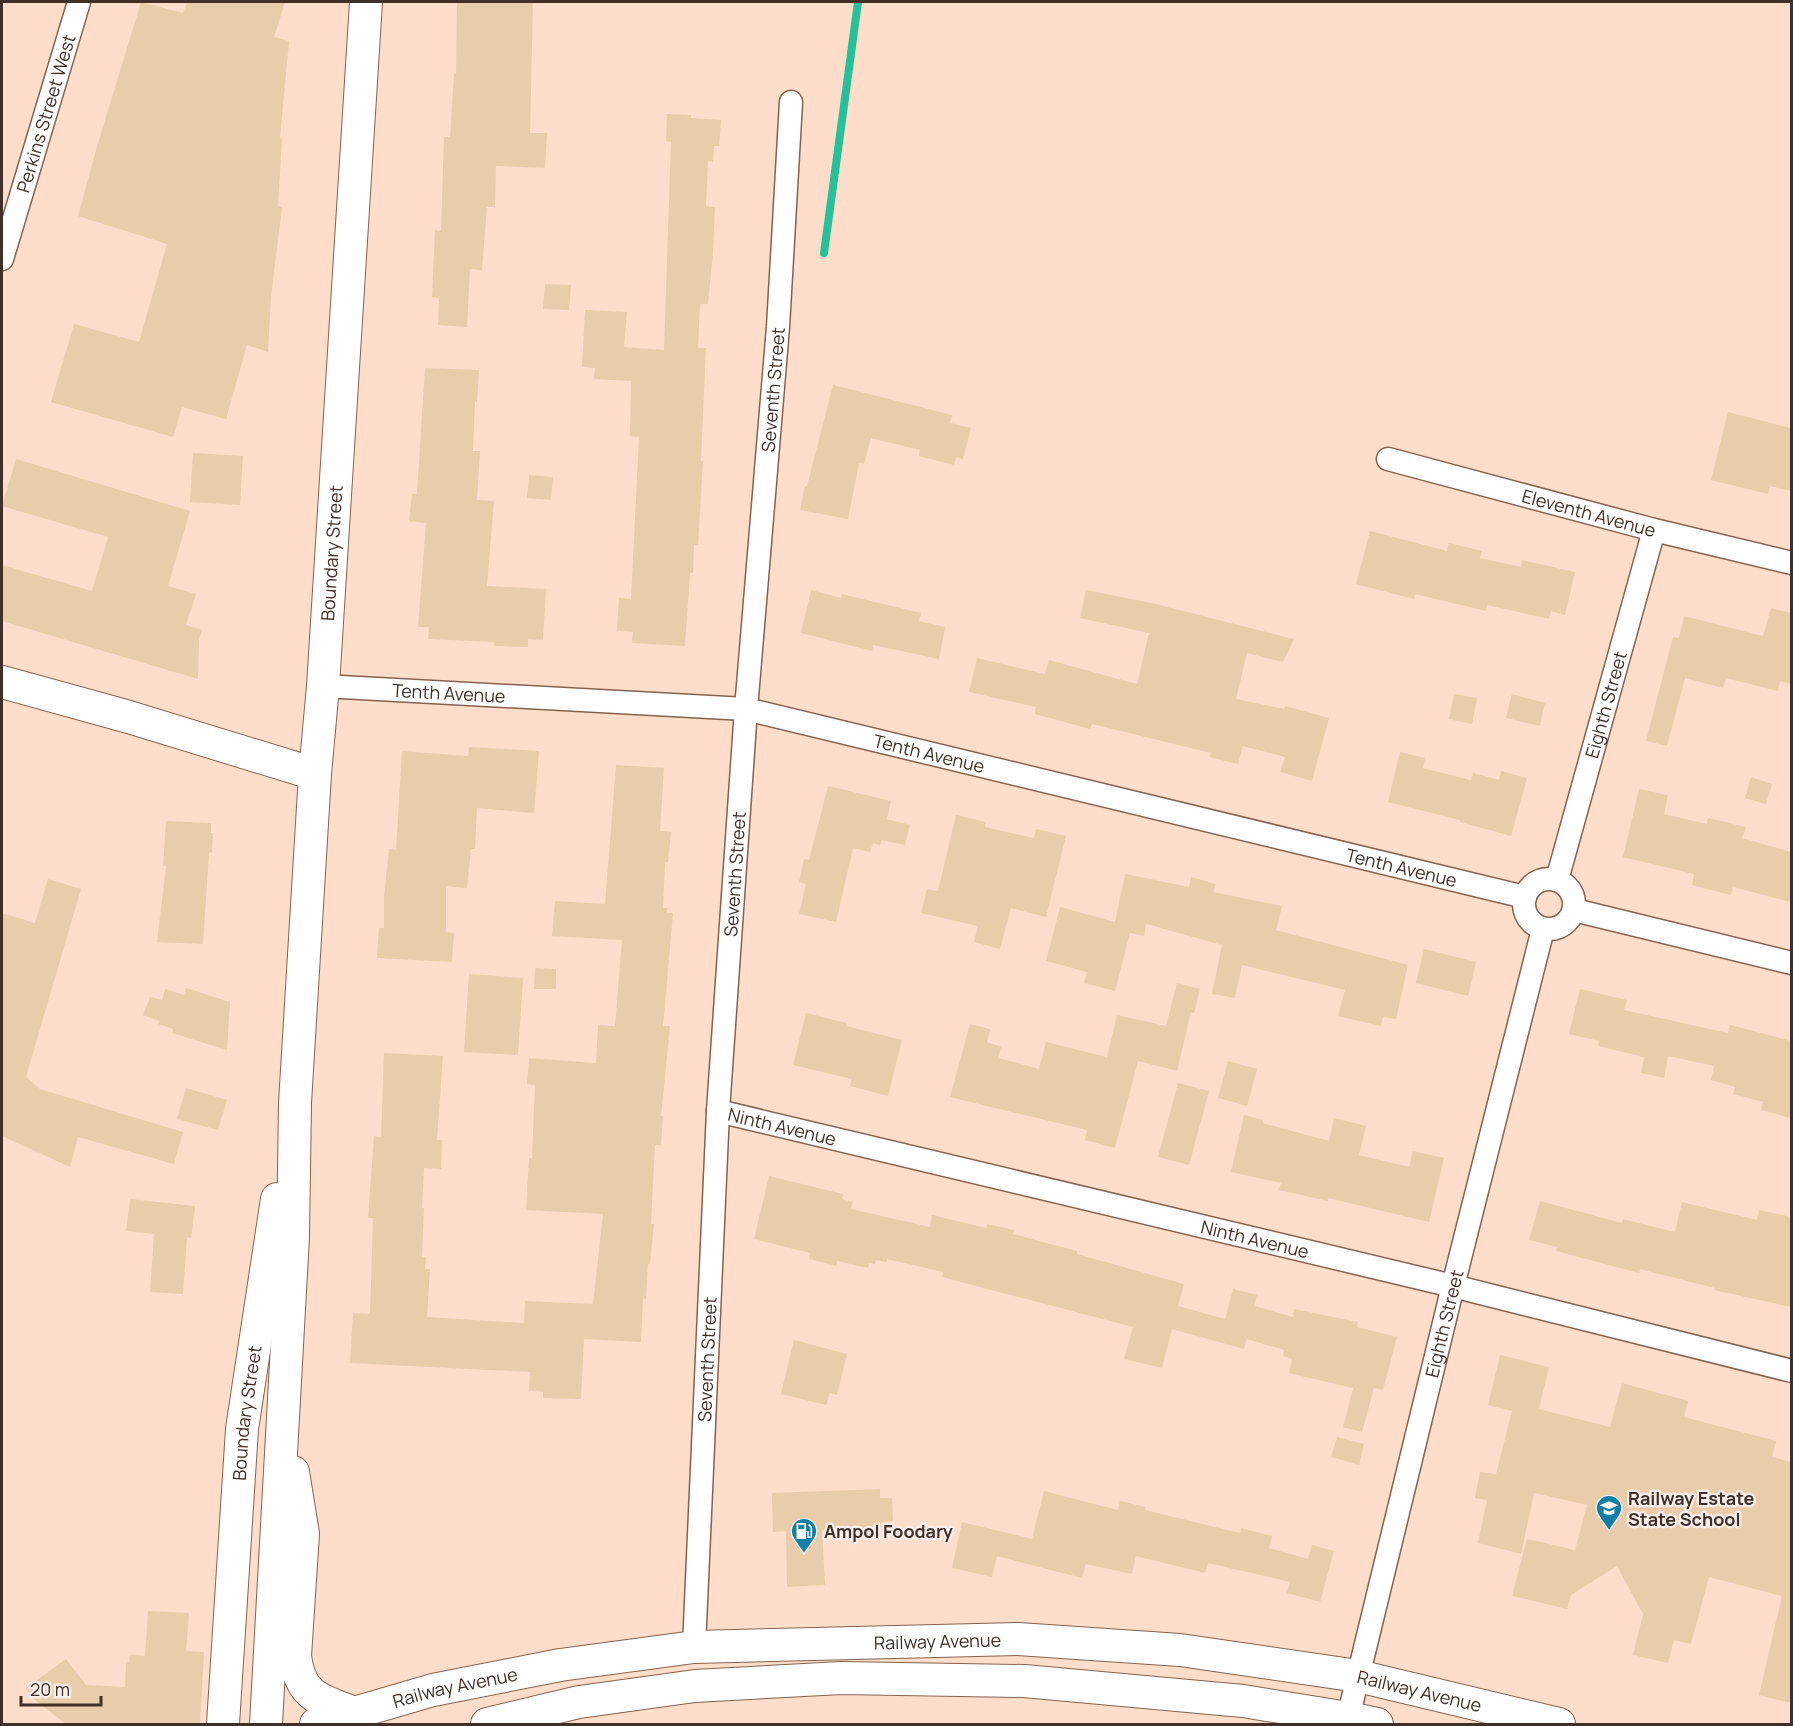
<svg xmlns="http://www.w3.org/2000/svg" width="1793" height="1726" viewBox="0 0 1793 1726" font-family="Manrope,sans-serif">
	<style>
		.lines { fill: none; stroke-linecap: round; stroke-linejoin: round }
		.stream { stroke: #25c19a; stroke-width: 8 }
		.building { fill: #e9ccaa }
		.street-casing { stroke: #86624e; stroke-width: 25 }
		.secondary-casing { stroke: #86624e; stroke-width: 34 }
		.street { stroke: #fff; stroke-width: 22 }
		.secondary { stroke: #fff; stroke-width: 32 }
		.labels { text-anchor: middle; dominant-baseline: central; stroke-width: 4.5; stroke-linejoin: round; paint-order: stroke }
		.street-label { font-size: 18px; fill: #403027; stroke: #f9f0ec }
		.poi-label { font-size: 18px; font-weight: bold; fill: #403027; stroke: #f9f0ec; text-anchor: start }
	</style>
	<rect width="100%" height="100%" fill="#feddcb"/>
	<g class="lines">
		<!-- stream -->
		<polyline class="stream" points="824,253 858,2"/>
	</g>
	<!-- building -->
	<g class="building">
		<polygon points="141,2 183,13 187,2 285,2 274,37 289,41 280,138 282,139 278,206 282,207 271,297 268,352 247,345 226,419 182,407 173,437 51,402 74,324 139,342 167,244 78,216 98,143"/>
		<polygon points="457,2 533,2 530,133 547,133 545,168 496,166 495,207 487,207 482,270 470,269 467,327 438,325 439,298 432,297 435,230 441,231 444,137 450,137 454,74 456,74"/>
		<polygon points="667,114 691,115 691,118 721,120 719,146 714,146 713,162 708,161 706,206 715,207 713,253 708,304 700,304 698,348 706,348 701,461 703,461 698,545 694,545 693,573 690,573 685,646 632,643 633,632 617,631 619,598 631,599 639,437 630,436 631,381 594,379 595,368 582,367 585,310 627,312 624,347 664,350 671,142 666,141"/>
		<polygon points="545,284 571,285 569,310 543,309"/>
		<polygon points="425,368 479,370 477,402 475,401 473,451 480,451 477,500 494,501 487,586 546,589 543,640 528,639 528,647 494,646 494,642 428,639 429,627 418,627 426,523 409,521 412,494 417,494"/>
		<polygon points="833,385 952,415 950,423 971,428 963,459 956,457 954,465 919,456 920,450 871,438 864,464 859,463 848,519 800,510 805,486 807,486"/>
		<polygon points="1728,412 1791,428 1791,491 1770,486 1768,494 1711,480"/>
		<polygon points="193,453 243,456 240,505 190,502"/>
		<polygon points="16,459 190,511 168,586 196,594 186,625 202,630 199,640 198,679 2,621 2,565 92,591 108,537 2,506"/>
		<polygon points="529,475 553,477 551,500 527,498"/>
		<polygon points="1370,531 1447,551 1449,543 1482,551 1480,558 1521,567 1522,560 1575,572 1565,615 1551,611 1549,619 1487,605 1486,611 1415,594 1414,599 1356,584"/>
		<polygon points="811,590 841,598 842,594 921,613 919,621 945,627 939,659 873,645 872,651 801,633"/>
		<polygon points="1086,590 1156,604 1294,639 1283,662 1247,653 1236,699 1284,709 1285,706 1329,718 1312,781 1280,772 1285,757 1243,746 1238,764 1209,757 1211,753 1092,724 1090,729 1035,714 1036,707 969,692 977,658 1045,674 1049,660 1137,684 1149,633 1080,618"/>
		<polygon points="1771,608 1791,613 1791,684 1780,681 1778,691 1726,678 1723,688 1685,678 1667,746 1646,741 1673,637 1679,638 1684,616 1763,636"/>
		<polygon points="1454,694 1477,698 1472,724 1449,719"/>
		<polygon points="1512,694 1545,703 1540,726 1506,718"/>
		<polygon points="469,747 539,751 534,813 477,808 475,849 471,849 467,888 446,886 446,932 454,933 452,962 377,958 379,928 384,928 384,897 389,849 396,850 402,751 468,756"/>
		<polygon points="1400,752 1425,758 1423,768 1471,780 1473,773 1499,780 1501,771 1527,778 1511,836 1460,822 1460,820 1388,802"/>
		<polygon points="616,765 664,768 660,831 671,832 668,862 665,862 663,908 668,908 667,913 673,913 663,1026 670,1026 661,1116 663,1116 661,1145 655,1145 651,1224 654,1224 650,1264 648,1264 646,1299 643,1298 641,1342 584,1339 581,1399 543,1398 543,1392 529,1391 530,1372 350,1363 353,1313 370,1314 373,1218 368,1218 374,1136 381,1137 384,1053 443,1056 437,1140 442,1140 441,1169 424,1168 422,1208 424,1208 422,1257 426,1257 425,1269 430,1269 427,1317 524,1323 525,1301 593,1304 603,1214 526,1210 529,1158 532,1158 535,1085 527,1084 529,1058 596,1063 598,1025 615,1026 622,940 552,936 555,901 605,904"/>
		<polygon points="1751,777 1772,784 1766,804 1745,798"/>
		<polygon points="828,786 891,801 887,819 910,825 905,845 882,840 880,845 873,843 870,852 853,848 836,922 799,914 806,884 799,882 804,859 809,860"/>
		<polygon points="1639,789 1668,795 1664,814 1707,824 1708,818 1746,827 1742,838 1791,852 1791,902 1733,887 1731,895 1692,885 1694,874 1623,857"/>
		<polygon points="956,815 986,822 985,827 1034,838 1036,829 1066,836 1046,917 1011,908 1000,949 974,942 978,926 921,913 927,889 938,891"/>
		<polygon points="166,821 211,823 211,833 213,833 212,852 209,853 203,944 157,942 166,866 163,866"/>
		<polygon points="1125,874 1189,887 1191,877 1216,884 1213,892 1282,906 1276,930 1408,965 1396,1019 1383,1017 1381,1026 1338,1016 1345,990 1242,965 1235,998 1212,994 1222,945 1146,924 1144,936 1130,933 1115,991 1084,983 1087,972 1046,961 1060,907 1115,922"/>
		<polygon points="48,879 81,889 26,1077 40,1089 183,1132 174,1164 78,1137 70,1167 2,1136 2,913 35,923"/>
		<polygon points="1424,949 1476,962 1468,996 1416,983"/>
		<polygon points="535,968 556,969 556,989 534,989"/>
		<polygon points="469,974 523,978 518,1055 464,1052"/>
		<polygon points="1177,983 1200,989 1194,1013 1191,1012 1177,1071 1138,1061 1115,1148 1085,1140 1087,1130 950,1097 970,1024 990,1029 987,1042 1001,1047 998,1058 1039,1069 1046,1042 1107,1057 1117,1015 1166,1026"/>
		<polygon points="186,988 230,1002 227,1050 172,1033 173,1029 158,1024 159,1021 143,1015 150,997 162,1000 165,989 184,995"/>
		<polygon points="1580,989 1627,1000 1624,1010 1728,1033 1730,1025 1791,1041 1791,1118 1761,1110 1763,1102 1733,1094 1735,1087 1711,1080 1714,1066 1668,1056 1664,1078 1641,1073 1644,1057 1598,1046 1599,1041 1569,1034"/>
		<polygon points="806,1013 847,1023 846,1026 902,1040 888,1096 850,1086 852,1079 793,1065"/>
		<polygon points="1228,1061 1257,1069 1247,1106 1218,1098"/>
		<polygon points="1178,1083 1209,1091 1189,1165 1158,1157"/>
		<polygon points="186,1088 227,1100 218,1130 177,1119"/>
		<polygon points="1244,1115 1263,1120 1263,1123 1329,1141 1334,1118 1366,1126 1359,1155 1409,1167 1413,1151 1444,1158 1429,1222 1328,1198 1328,1201 1279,1190 1281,1183 1231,1172"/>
		<polygon points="769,1176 843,1194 842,1199 853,1202 851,1209 930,1227 932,1215 986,1228 987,1224 1014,1230 1013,1234 1077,1251 1077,1254 1184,1284 1178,1306 1225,1319 1233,1289 1257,1295 1254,1306 1293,1317 1294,1309 1358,1322 1357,1327 1397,1337 1383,1390 1374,1388 1362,1432 1343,1427 1353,1388 1289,1373 1292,1359 1283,1356 1284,1350 1247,1339 1244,1349 1172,1329 1162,1368 1124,1359 1133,1327 942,1277 943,1272 887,1259 887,1262 876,1260 875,1264 869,1263 868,1268 837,1261 836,1266 809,1259 810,1253 754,1239"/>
		<polygon points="130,1199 195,1206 191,1238 187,1237 183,1294 150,1292 154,1234 126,1231"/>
		<polygon points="1540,1201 1622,1223 1623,1219 1675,1232 1682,1202 1757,1220 1759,1210 1791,1217 1791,1307 1714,1290 1715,1288 1640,1269 1639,1273 1556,1251 1557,1247 1529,1240"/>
		<polygon points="794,1340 847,1354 837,1395 830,1393 826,1405 781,1394"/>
		<polygon points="1500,1355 1549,1367 1539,1409 1610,1427 1622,1383 1688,1401 1684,1417 1776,1441 1772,1457 1791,1462 1791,1703 1759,1695 1782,1596 1709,1577 1691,1644 1674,1640 1668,1663 1633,1655 1643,1614 1617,1566 1571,1595 1567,1609 1512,1596 1527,1539 1575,1550 1587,1505 1534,1493 1521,1554 1478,1543 1487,1500 1475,1498 1480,1472 1496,1474 1512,1411 1488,1405"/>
		<polygon points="1337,1437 1364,1444 1359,1465 1331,1457"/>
		<polygon points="880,1489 880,1498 892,1498 893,1521 881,1522 882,1528 822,1530 825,1585 787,1587 786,1531 773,1532 772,1493"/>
		<polygon points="1044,1491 1118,1510 1120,1501 1146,1507 1145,1510 1240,1533 1241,1528 1272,1536 1269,1548 1308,1559 1312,1545 1334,1551 1320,1602 1287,1593 1290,1582 1208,1563 1205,1573 1136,1556 1132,1574 1086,1564 1082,1578 997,1556 992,1577 952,1568 962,1522 1032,1539"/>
		<polygon points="148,1611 189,1613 186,1651 204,1652 200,1725 67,1725 34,1699 26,1688 66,1659 86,1685 125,1687 126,1662 129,1662 130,1655 145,1656"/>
	</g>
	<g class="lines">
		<!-- street casing -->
		<g class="street-casing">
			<g id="street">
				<path id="s1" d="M2 259 79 2"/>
				<path id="s2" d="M1388 459 1654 530 1792 563"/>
				<path id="s3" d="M323 686 746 709 1525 897"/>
				<circle cx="1549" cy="904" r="25"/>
				<path id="s4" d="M1557 880 1654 530"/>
				<polyline points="1574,910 1792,963"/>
				<path id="s5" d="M718 1111 1453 1286 1792 1371"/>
				<path id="s6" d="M694 1647 718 1111 746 709 778 327 791 102"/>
				<path id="s7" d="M1348 1718 1453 1286 1543 929"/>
			</g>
		</g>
		<!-- secondary casing -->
		<g class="secondary-casing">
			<g id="secondary">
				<polyline points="2,682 129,717 315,774"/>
				<path d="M293 1472 303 1534 295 1656C300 1697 320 1700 355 1713"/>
				<path id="s8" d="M223 1724 242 1429 277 1199"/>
				<path id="s9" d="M266 1724 293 1237 295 1103 315 774 323 686 366 2"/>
				<path id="s10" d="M316 1724 433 1690 560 1665 694 1647 1018 1639 1180 1650 1358 1676 1559 1724"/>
				<polyline points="487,1724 579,1702 695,1686 841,1678 1024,1681 1243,1701 1348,1718 1377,1724"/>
			</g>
		</g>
		<!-- street -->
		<use href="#street" class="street"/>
		<!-- secondary -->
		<use href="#secondary" class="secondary"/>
	</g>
	<!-- icons -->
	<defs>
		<g id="school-pin" transform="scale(1.35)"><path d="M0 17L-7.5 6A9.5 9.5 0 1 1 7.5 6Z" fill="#127fa8" stroke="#f9f0ec"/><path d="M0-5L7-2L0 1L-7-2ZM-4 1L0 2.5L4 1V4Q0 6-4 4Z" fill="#fff"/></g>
		<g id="fuel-pin" transform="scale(1.35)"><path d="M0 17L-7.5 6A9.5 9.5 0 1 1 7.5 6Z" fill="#127fa8" stroke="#f9f0ec"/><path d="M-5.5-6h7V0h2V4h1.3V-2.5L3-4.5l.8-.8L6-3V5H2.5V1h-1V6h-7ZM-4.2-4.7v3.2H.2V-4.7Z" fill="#fff"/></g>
	</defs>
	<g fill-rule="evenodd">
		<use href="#school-pin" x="1609" y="1508"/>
		<use href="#fuel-pin" x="804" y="1531"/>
	</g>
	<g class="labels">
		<!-- street labels -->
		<g class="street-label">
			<text stroke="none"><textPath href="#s1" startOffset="152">Perkins Street West</textPath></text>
			<text stroke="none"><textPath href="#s6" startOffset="1260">Seventh Street</textPath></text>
			<text stroke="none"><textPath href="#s2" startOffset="208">Eleventh Avenue</textPath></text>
			<text stroke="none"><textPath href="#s9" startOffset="1173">Boundary Street</textPath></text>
			<text stroke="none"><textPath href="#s3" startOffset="126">Tenth Avenue</textPath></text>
			<text stroke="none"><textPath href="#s4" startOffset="182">Eighth Street</textPath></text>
			<text stroke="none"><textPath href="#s3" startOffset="612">Tenth Avenue</textPath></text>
			<text stroke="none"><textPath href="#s3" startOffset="1098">Tenth Avenue</textPath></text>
			<text stroke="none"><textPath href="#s6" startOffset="774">Seventh Street</textPath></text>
			<text stroke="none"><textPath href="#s5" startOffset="66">Ninth Avenue</textPath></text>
			<text stroke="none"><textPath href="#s5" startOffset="552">Ninth Avenue</textPath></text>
			<text stroke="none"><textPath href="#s7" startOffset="406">Eighth Street</textPath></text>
			<text stroke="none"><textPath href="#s6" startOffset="288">Seventh Street</textPath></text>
			<text stroke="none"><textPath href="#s8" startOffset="312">Boundary Street</textPath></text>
			<text stroke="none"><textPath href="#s10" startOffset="630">Railway Avenue</textPath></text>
			<text stroke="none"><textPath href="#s10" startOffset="144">Railway Avenue</textPath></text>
			<text stroke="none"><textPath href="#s10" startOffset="1116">Railway Avenue</textPath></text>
		</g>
		<!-- poi labels -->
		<g class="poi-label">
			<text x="1628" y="1498">Railway Estate<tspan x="1628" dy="21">State School</tspan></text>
			<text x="824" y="1531">Ampol Foodary</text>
		</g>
	</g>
	<!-- border -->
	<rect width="1793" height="1726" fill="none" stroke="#403027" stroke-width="6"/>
	<!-- scale -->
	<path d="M21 1696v9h80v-9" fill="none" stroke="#403027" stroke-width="3"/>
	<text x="30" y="1696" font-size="18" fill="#403027" stroke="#f9f0ec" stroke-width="4.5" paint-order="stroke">20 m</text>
</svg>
